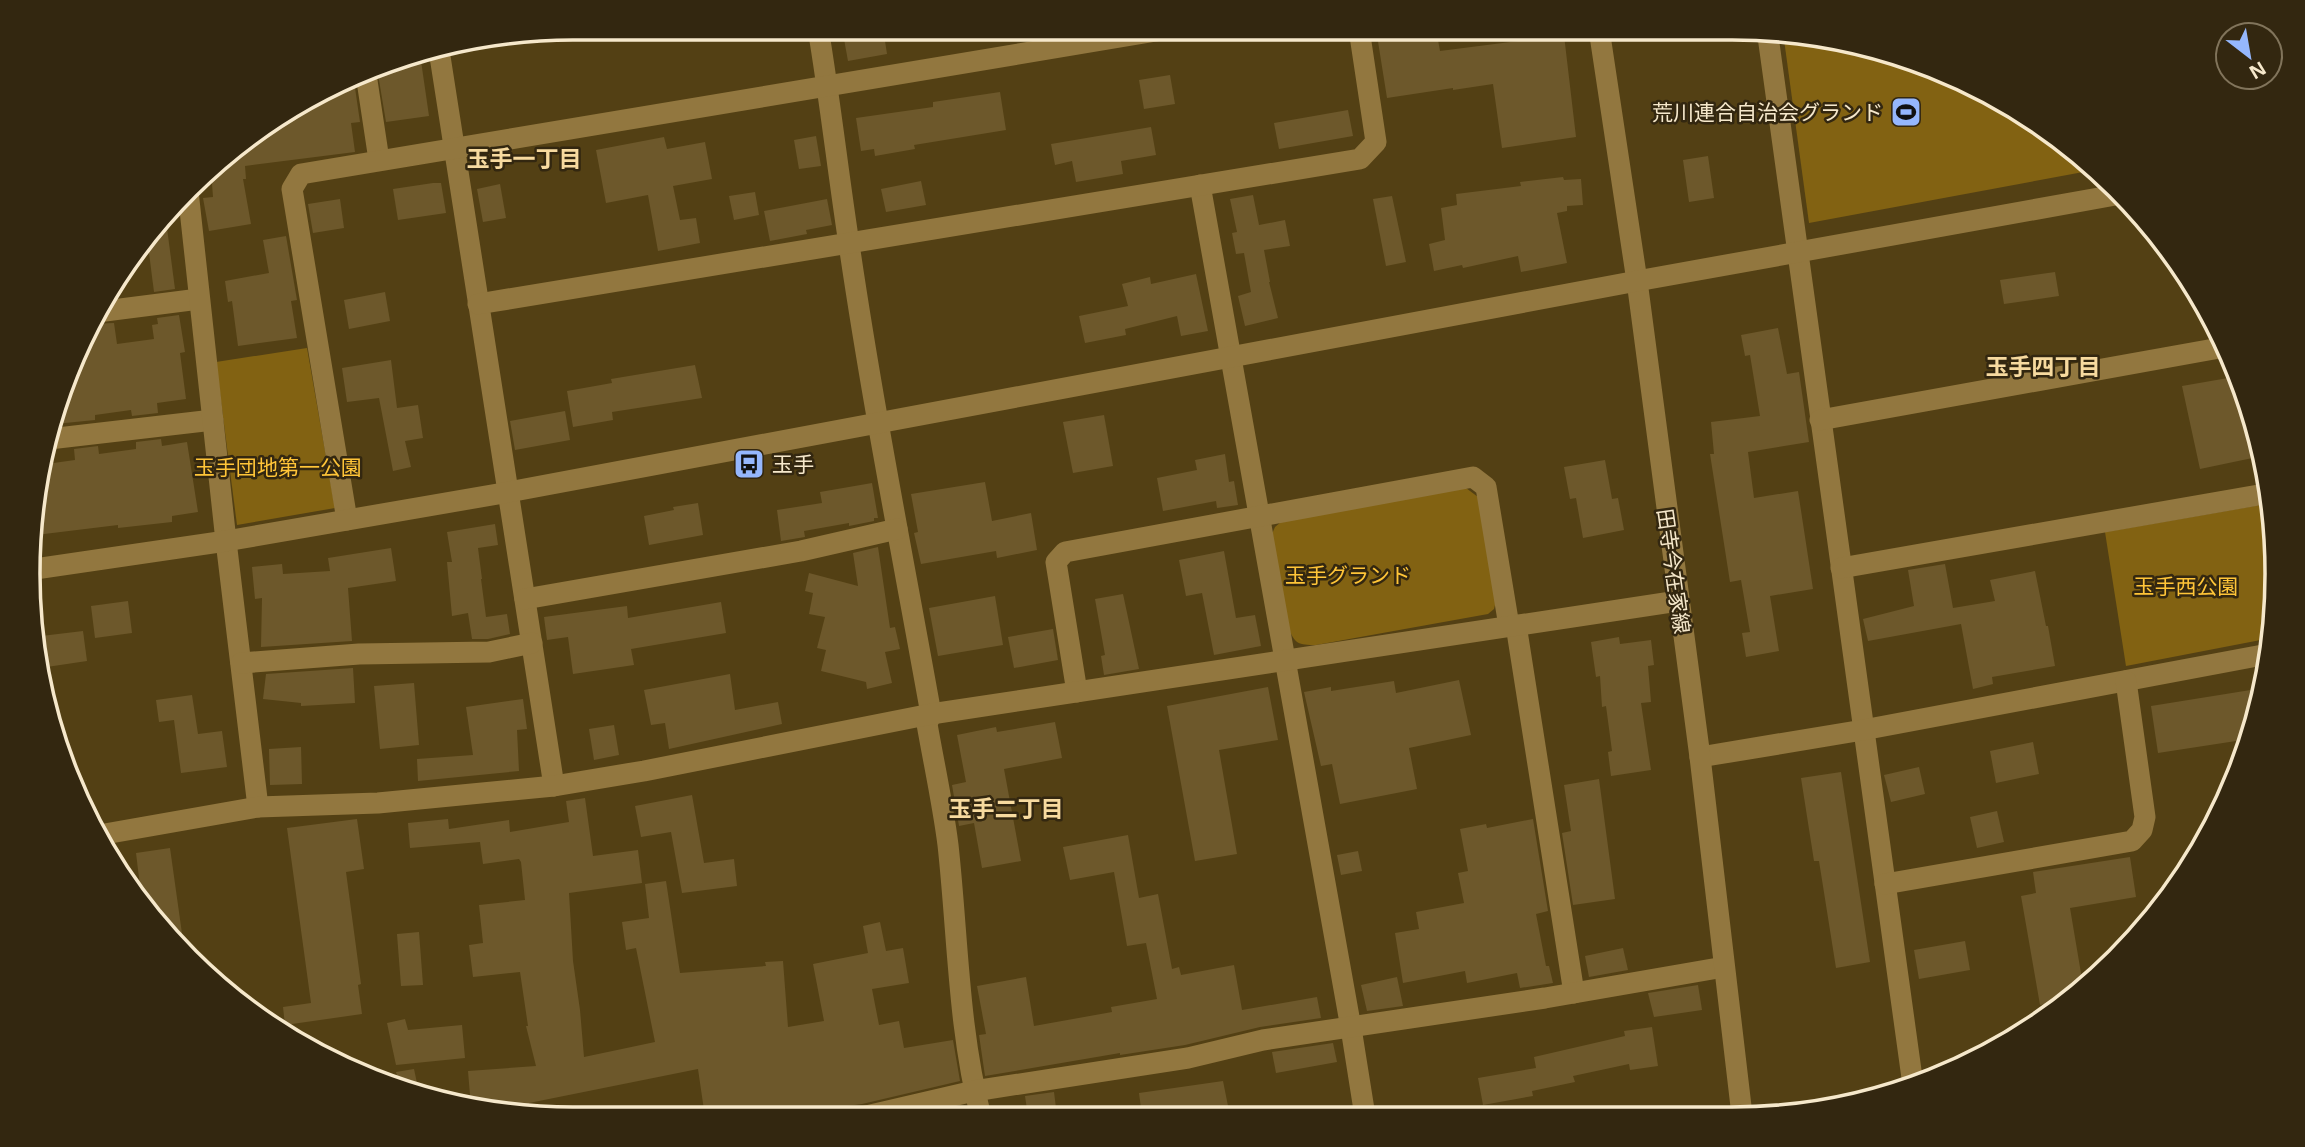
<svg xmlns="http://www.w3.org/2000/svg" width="2305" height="1147" viewBox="0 0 2305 1147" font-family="'Open Sans','Noto Sans JP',sans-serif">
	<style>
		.green { fill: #826212 }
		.building { fill: #6d582b }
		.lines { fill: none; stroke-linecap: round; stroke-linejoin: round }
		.street { stroke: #92773f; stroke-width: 21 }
		.secondary { stroke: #92773f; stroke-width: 21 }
		.labels { text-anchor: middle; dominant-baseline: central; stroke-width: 5; stroke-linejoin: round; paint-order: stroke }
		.poi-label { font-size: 21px; fill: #f6e8cb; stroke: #332710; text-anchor: end }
		.park-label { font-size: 21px; fill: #ffc538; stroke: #332710 }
		.street-label { font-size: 21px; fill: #f6e8cb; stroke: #332710 }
		.neighbourhood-label { font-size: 23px; font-weight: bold; fill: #f7da9f; stroke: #332710 }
		.rim { fill: none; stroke: #f6e8cb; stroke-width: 3.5 }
	</style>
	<rect width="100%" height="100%" fill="#534014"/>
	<!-- green -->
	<g class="green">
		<polygon points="1783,32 1872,46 1972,84 2063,140 2094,170 1809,223"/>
		<polygon points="307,348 335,508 237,525 216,362"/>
		<path d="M1466 488 1478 497 1496 601 1494 609 1488 614 1316 645C1298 645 1295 644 1288 627L1272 534 1275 527 1281 522Z"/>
		<polygon points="2272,503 2276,609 2271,638 2126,666 2105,532"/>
	</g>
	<!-- building -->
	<g class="building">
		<polygon points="842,28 883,28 887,54 848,61"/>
		<polygon points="1376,29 1436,29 1440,51 1564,35 1576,137 1502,148 1493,84 1453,90 1453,88 1387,98"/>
		<polygon points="420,54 429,116 386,122 377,68 398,57"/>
		<polygon points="1170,75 1175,104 1144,109 1139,80"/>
		<polygon points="354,81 360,122 351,123 355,152 245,166 246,179 243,179 251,224 209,231 203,198 213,197 211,170 241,141"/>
		<polygon points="1000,92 1006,130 914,145 915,149 875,156 874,149 861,151 856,118 933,107 933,102"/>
		<polygon points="1348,110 1353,136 1279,149 1274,123"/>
		<polygon points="1151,127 1156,155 1121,161 1123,174 1076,182 1072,161 1055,165 1051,144"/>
		<polygon points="816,136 821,166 799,169 794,140"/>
		<polygon points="664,137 667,149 705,142 712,179 673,186 680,220 696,218 700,243 658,251 648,195 606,203 596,150"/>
		<polygon points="1708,156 1714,198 1689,202 1683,160"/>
		<polygon points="1563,177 1564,180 1581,179 1583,205 1567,206 1567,211 1557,213 1567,263 1521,272 1518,256 1463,268 1462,265 1434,271 1429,244 1445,240 1441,208 1457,205 1456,194 1521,186 1520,182"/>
		<polygon points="921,181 926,205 886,212 881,189"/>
		<polygon points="433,183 441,183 446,213 398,220 393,189"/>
		<polygon points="500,184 506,218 483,222 477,189"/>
		<polygon points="755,192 759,215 734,220 729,196"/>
		<polygon points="1253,195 1259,225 1285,220 1290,246 1264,250 1270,282 1269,282 1278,318 1245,326 1238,296 1251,292 1244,253 1236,254 1232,233 1237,232 1230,199"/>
		<polygon points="1392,196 1406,262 1386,266 1373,199"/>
		<polygon points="340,199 344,228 313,233 308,204"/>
		<polygon points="827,199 832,225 806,230 807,234 770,241 764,211"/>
		<polygon points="165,213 175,289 154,292 147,237"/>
		<polygon points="286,236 297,300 291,301 297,338 238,346 232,301 228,302 225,281 269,273 263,240"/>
		<polygon points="2055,272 2059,296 2004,304 2000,280"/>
		<polygon points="1196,274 1208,331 1181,336 1177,316 1125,329 1126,335 1085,343 1079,316 1128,306 1122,284 1150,277 1151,284"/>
		<polygon points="385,292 390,321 349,329 344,300"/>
		<polygon points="179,315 185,352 180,353 186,399 157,403 158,413 132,416 131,410 95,415 95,420 55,424 92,324 114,323 117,344 154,339 152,325 158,324 157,318"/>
		<polygon points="1778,328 1787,374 1799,372 1809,442 1748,452 1754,498 1798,491 1813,589 1770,596 1779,651 1746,657 1742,633 1750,632 1741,580 1730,582 1710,454 1714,454 1711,422 1760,416 1750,355 1745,356 1741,335"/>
		<polygon points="391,360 397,408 418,405 423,438 405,441 411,467 393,471 379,398 347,402 342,368"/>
		<polygon points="695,365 702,398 612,412 613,420 573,427 567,391 612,383 611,379"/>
		<polygon points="2228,378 2231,388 2242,385 2248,398 2262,456 2200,469 2182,386"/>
		<polygon points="565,411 570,440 515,450 510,421"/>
		<polygon points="1104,415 1113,466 1073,473 1063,422"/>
		<polygon points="161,439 162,446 187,442 198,512 172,516 172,522 118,528 118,525 36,535 39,465 75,460 74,449 98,446 99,454 136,449 136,442"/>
		<polygon points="1225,454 1229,482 1234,481 1238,505 1217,508 1216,501 1163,511 1157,478 1197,470 1195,460"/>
		<polygon points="1605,460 1612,499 1618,498 1624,530 1583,538 1576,498 1570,499 1564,467"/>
		<polygon points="985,482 992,521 1031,513 1037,550 997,558 996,551 921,564 914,533 918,532 911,494"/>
		<polygon points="872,483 878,518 874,518 874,521 849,526 849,523 804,531 805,537 781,541 777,510 822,503 820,492"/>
		<polygon points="698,503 703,535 649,545 644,516 674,510 673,507"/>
		<polygon points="495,524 498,545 478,548 482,579 481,579 486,617 507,614 510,634 488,639 472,639 468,613 452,616 447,562 452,562 447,532"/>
		<polygon points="878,547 890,628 895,627 900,649 885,652 892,683 867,689 866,682 821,671 826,650 817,648 825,617 809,614 813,593 805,591 809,573 858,586 853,553"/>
		<polygon points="391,548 396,581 348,588 352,641 261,647 262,598 255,599 252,567 282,564 283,574 330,571 328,558"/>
		<polygon points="1224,551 1236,618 1255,615 1261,646 1214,655 1202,593 1186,596 1179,560"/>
		<polygon points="1945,564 1953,608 1995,601 1990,580 2035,571 2046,626 2048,626 2055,666 1992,677 1993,684 1973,689 1961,624 1868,641 1863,619 1914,606 1908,570"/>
		<polygon points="1123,594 1139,669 1104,675 1101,656 1105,655 1095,599"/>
		<polygon points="995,596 1003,645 938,656 929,608"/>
		<polygon points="128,601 132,633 95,638 91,606"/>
		<polygon points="721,602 726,633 631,649 634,665 573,674 568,637 547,640 544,617 627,606 628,618"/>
		<polygon points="1053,629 1058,660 1014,668 1008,637"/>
		<polygon points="83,631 87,661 40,668 33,644 33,637"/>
		<polygon points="1619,637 1620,644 1651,640 1654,665 1648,666 1651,702 1641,703 1651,770 1611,776 1608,752 1612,751 1606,706 1602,707 1600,676 1596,677 1591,642"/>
		<polygon points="353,668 355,703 301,706 301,703 263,699 266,674"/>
		<polygon points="730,674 735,710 778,702 782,724 669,749 665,723 651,725 644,690"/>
		<polygon points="1459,680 1471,735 1409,748 1417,789 1340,804 1332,764 1321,766 1304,692 1331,687 1331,691 1394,681 1396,693"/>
		<polygon points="414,683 419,745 380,749 374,686"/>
		<polygon points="1268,687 1278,740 1219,750 1237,854 1195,861 1167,706"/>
		<polygon points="2263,688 2259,714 2249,739 2158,753 2151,706"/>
		<polygon points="192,695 198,734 222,731 227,767 181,773 174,720 159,722 156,700"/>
		<polygon points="523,699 527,729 517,730 519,771 418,781 417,759 473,755 466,707"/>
		<polygon points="1055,722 1062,758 1004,769 1021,861 982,868 974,823 959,826 952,785 966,782 957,735 996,727 997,732"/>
		<polygon points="614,725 619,755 594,760 589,729"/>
		<polygon points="2033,742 2039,774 1996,783 1990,751"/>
		<polygon points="301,747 302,784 270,785 269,749"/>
		<polygon points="1919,767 1925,794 1891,802 1884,775"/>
		<polygon points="1841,772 1870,962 1836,968 1819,861 1814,861 1801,778"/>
		<polygon points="1599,779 1615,899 1573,905 1562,833 1571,831 1564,785"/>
		<polygon points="692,795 704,863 734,859 737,886 682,893 671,832 641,837 635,806"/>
		<polygon points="585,798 593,856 638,850 642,883 569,893 573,961 580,1010 584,1057 655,1042 636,948 626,950 622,922 649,918 645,884 666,881 680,973 766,966 765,962 783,961 788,1027 824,1021 813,964 868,953 863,926 880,922 886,951 903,948 909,983 872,989 879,1025 899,1021 904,1048 953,1040 960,1081 862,1104 825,1109 827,1115 816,1117 705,1117 698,1069 529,1103 530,1117 471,1107 468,1071 536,1066 526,1026 528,1026 520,972 473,977 469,945 483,943 479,905 525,900 521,862 519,859 483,864 480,842 410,848 408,823 448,819 449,829 509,820 510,832 569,822 566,801"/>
		<polygon points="1997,811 2004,842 1977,848 1970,817"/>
		<polygon points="357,819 364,869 346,872 361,984 358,985 362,1014 285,1025 283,1007 311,1003 287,828"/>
		<polygon points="1533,819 1548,911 1536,914 1546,966 1549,966 1553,983 1520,988 1517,973 1467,983 1465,971 1403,983 1395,933 1419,929 1416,912 1464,903 1458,873 1468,871 1460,829 1486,824 1487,828"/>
		<polygon points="1128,835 1139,898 1158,894 1172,969 1179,967 1181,975 1234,965 1242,1010 1317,997 1321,1018 1260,1027 1185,1045 1120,1055 1120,1053 985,1076 979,1035 986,1034 977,986 1026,977 1034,1026 1112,1012 1111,1007 1157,999 1146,943 1127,946 1114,872 1070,880 1063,847"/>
		<polygon points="170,848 185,955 141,894 136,853"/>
		<polygon points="1358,851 1362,871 1341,875 1337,855"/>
		<polygon points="2130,857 2136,897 2070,908 2083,985 2064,1001 2040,1005 2021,896 2036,893 2033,872"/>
		<polygon points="419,932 423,985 401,986 397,934"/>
		<polygon points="1965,941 1970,970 1919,979 1914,950"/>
		<polygon points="1623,948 1628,970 1589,977 1585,956"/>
		<polygon points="1397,977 1403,1006 1367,1011 1361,985"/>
		<polygon points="1698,985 1702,1010 1654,1017 1648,993"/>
		<polygon points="405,1019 408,1030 462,1025 465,1058 396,1065 387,1023"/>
		<polygon points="1652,1027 1658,1066 1630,1070 1629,1064 1573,1076 1575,1082 1532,1091 1533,1096 1483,1105 1478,1078 1536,1068 1534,1057 1625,1036 1624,1031"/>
		<polygon points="1333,1043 1337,1062 1276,1073 1272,1052"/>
		<polygon points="414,1069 418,1088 406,1091 400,1088 396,1072"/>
		<polygon points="1223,1081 1230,1116 1142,1116 1139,1093"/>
		<polygon points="1054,1092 1057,1116 1028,1116 1025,1096"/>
	</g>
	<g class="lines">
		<!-- street -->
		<g class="street">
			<path d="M818 28C830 100 838 172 849 244 872 401 903 558 931 714L927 724C934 764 943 805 948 845 958 936 958 1028 981 1117"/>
			<polyline points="1767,29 1913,1085"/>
			<polyline points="439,50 554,786"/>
			<polyline points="366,74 379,160"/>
			<polyline points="1200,185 1351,1028 1365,1116"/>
			<polyline points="478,304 1360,159 1376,142 1359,29"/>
			<polyline points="97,312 199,299"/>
			<polyline points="1820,420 2225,347"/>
			<polyline points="49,439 213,420"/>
			<polyline points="347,520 292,189 301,174 1168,29"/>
			<polyline points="226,541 258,807"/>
			<polyline points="1841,568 2270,493"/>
			<polyline points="525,599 801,551 897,529"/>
			<polyline points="1516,625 1574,993"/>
			<polyline points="241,663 359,654 489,652 532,643"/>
			<polyline points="1077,692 1056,562 1065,552 1473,477 1486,487 1509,626"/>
			<polyline points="1700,757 1863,730 2268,654"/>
			<polyline points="1885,884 2132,841 2142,830 2145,817 2126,681"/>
			<polyline points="862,1117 974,1091 1188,1058 1263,1040 1545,998 1724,967"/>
		</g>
		<!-- secondary -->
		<g class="secondary">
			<polyline points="1599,29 1637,281 1700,757 1742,1115"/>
			<polyline points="188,191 226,541"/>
			<polyline points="35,569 226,541 509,492 1637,281 2121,194"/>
			<polyline points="99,835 258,807 378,803 554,786 644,771 931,714 1678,601"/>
		</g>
	</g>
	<!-- icons -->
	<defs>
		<g id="stadium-square" transform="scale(1.575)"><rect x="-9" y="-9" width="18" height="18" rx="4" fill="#95b7fd" stroke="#332710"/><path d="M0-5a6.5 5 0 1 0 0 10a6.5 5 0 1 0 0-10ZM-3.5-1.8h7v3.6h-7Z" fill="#111"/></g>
		<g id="bus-square" transform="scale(1.575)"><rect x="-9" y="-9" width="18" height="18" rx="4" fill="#95b7fd" stroke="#332710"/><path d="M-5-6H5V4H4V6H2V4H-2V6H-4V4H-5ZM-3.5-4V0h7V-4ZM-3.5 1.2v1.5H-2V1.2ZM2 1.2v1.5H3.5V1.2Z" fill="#111"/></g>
	</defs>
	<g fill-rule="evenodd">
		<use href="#stadium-square" x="1906" y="112"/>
		<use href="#bus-square" x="749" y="464"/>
	</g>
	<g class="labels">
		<!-- poi labels -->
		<g class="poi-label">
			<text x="1883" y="112">荒川連合自治会グランド</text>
			<text x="772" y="464" text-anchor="start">玉手</text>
		</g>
		<!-- park labels -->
		<g class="park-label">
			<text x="278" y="467">玉手団地第一公園</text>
			<text x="1348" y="575">玉手グランド</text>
			<text x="2186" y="586">玉手西公園</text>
		</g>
		<!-- street labels -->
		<g class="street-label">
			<text transform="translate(1674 571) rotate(82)">田寺今在家線</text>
		</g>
		<!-- neighbourhood labels -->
		<g class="neighbourhood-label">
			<text x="524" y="158">玉手一丁目</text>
			<text x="2043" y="366">玉手四丁目</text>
			<text x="1006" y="808">玉手二丁目</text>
		</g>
	</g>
	<!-- crop -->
	<path d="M0 0H2305V1147H0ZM573 40H1732A533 533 0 0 1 2265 573V574A533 533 0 0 1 1732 1107H573A533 533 0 0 1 40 574V573A533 533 0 0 1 573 40Z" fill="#332710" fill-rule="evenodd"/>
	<path class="rim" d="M573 40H1732A533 533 0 0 1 2265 573V574A533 533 0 0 1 1732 1107H573A533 533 0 0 1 40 574V573A533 533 0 0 1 573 40Z"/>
	<!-- north arrow -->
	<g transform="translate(2249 56) rotate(149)"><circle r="33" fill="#332710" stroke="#81745b" stroke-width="2"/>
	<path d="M0-5L12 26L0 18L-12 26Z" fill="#95b7fd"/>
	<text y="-10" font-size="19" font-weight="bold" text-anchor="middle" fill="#f6e8cb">N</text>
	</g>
</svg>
